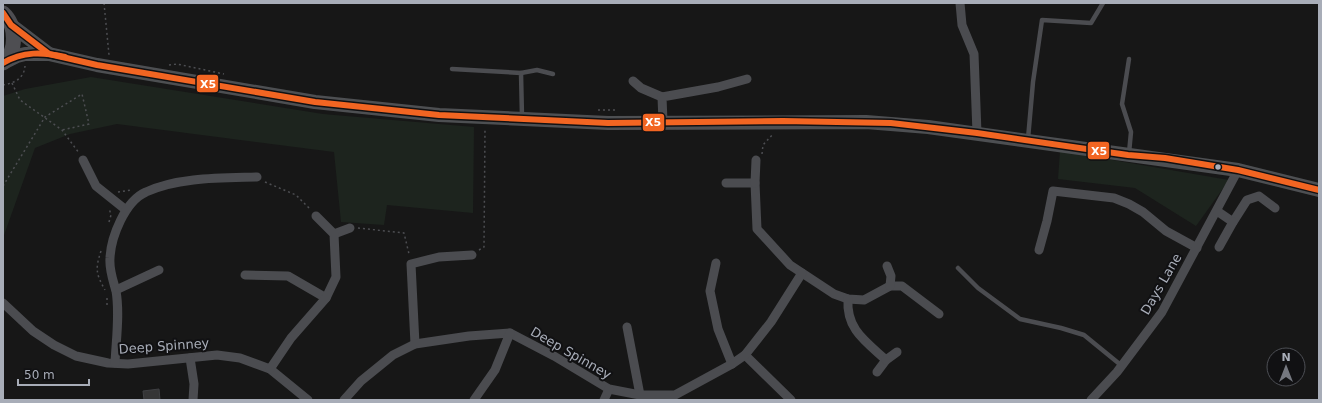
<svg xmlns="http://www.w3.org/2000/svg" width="1322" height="403" viewBox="0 0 1322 403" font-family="'DejaVu Sans',sans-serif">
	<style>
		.green { fill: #1d241e }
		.building { fill: #353536; stroke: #3f4043 }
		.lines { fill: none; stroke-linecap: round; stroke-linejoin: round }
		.path { stroke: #4d4e52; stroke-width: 1.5; stroke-dasharray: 2 3; stroke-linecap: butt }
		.service { stroke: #4b4c50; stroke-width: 4.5 }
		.minor { stroke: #4b4c50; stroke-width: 9 }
		.primary { stroke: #4d4f52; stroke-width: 14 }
		.trunk { stroke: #4e4e52; stroke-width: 15 }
		.bus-1-casing { stroke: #111113; stroke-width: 9 }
		.bus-1 { stroke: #f26522; stroke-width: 6 }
		.bus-dot { fill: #a8adb8; stroke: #111113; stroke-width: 1.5 }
		.labels { text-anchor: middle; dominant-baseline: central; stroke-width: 4; stroke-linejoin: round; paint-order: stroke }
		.street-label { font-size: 13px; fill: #a8adb8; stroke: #111113 }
		.line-badge { stroke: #111113; stroke-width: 1.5 }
		.badge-label { font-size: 11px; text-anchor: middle; font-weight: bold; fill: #fff }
	</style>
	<rect width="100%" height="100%" fill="#171717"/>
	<!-- green -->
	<g class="green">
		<polygon points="91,77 323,114 474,127 473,213 387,205 384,225 341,222 334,152 117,124 70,134 35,148 3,238 3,96 25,89"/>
		<polygon points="1060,151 1229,180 1196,226 1135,188 1058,179"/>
	</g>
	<!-- building -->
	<polygon class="building" points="159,389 160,400 144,400 143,391"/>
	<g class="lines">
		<!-- path -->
		<g class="path">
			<polyline points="104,3 109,55"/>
			<polyline points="169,65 177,64 224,74"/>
			<polyline points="12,83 20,100 62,130 79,153"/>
			<path d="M3 85C14 83 24 79 25 66"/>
			<polyline points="598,110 616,110"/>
			<polyline points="762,154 763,145 773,134"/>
			<polyline points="265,182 296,195 311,210"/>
			<polyline points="3,186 45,117 82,94 89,124 62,130"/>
			<polyline points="118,192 132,190"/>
			<polyline points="109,222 111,215 109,208"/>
			<polyline points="358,228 404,233 409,254"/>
			<polyline points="479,250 484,247 485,129"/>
			<path d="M101 251C95 269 96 274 105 290"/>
			<polyline points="107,298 107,308"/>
		</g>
		<!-- service -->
		<g class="service">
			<polyline points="452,69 521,73 522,117"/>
			<polyline points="521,73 537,70 553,74"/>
			<polyline points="1028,139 1033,82 1042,20 1091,23 1103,3"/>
			<polyline points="1129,153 1131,132 1122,104 1129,59"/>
			<polyline points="958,268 978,288 1020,319 1061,328 1084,335 1122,366"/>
		</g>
		<!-- minor -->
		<g class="minor">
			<polyline points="960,3 962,25 974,54 977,133"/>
			<polyline points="633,81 641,88 662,97"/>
			<polyline points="663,122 662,97 718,87 747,79"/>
			<polyline points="83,160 96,186 126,210"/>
			<polyline points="726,183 755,183 757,229 790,265 834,294 848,299 864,300 890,286 902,286 939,314"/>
			<polyline points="755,183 756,160"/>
			<polyline points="1217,211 1233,222 1247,200 1259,196 1275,208"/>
			<polyline points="334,234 350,228"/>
			<polyline points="1219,247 1233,222"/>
			<polyline points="1039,250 1047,221 1053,191 1114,198 1129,204 1143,212 1166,231 1197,248"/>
			<polyline points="716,263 710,291 718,329 732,364"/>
			<polyline points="887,266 891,276 890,286"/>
			<polyline points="245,275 288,276 326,298"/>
			<polyline points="116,290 159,270"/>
			<path d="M848 299C846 329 865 341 886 360L877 372"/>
			<polyline points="3,303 33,331 54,345 76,356 108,363 128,364 217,355 240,358 270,369 308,400"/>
			<polyline points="627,327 640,395"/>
			<polyline points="415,344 411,264 439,257 472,255"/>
			<polyline points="745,355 791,400"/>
			<polyline points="190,358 194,384 193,400"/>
			<polyline points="886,360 897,352"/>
			<path d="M115 363C116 340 120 314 116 291 113 280 109 270 110 258 111 237 125 201 146 192 178 177 222 178 257 177"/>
			<polyline points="270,369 291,338 326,298 336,277 334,234 316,216"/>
			<polyline points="344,400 361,381 393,355 415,344 469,336 510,333 554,356 609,389 640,395 675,395 732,364 745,355 771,322 802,273"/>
			<polyline points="474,400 495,370 510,333"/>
			<polyline points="604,400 609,389"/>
			<polyline points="1091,400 1117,372 1162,312 1238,170"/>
		</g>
		<!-- primary -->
		<g class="primary">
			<polyline points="11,25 49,54"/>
			<polyline points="5,62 17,56 25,54 49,54 97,65 315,102 439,115 608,123 866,122 928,127 1238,170 1319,190"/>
		</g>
		<!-- trunk -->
		<path class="trunk" d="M3 13C17 26 17 51 3 63"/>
		<!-- bus-1 casing -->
		<g class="bus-1-casing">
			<g id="bus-1">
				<polyline points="3,13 11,25 49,54 97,65 315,102 439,115 608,123 783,121 891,123 977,133 1128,155 1165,158 1238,170 1319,190"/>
				<path d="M3 63C23 51 43 52 65 57"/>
			</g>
		</g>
		<!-- bus-1 -->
		<use href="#bus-1" class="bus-1"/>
	</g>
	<!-- markers -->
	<circle class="bus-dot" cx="1218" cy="167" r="3.5"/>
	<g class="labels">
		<!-- street labels -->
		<g class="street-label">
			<text transform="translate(1161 284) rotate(-60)">Days Lane</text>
			<text transform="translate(164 346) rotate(-4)">Deep Spinney</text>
			<text transform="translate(571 353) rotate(30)">Deep Spinney</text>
		</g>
	</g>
	<g class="line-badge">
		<rect x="196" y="74" width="23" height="19" rx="4" fill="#f26522"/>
		<rect x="642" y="113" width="23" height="19" rx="4" fill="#f26522"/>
		<rect x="1087" y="141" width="23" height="19" rx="4" fill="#f26522"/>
	</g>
	<g class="badge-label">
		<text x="208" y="88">X5</text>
		<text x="653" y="126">X5</text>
		<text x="1099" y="155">X5</text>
	</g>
	<!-- border -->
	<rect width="1322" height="403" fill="none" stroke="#a8adb8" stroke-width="8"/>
	<!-- north arrow -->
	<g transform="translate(1286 367)"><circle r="19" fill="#111113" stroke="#4d4f55"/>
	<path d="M0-3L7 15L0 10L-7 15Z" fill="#757880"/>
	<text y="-6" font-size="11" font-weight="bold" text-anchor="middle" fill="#a8adb8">N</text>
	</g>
	<!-- scale -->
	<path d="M18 379v6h71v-6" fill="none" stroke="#a8adb8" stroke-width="2"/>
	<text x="24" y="379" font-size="12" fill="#a8adb8" stroke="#111113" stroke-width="3" paint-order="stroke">50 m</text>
</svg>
